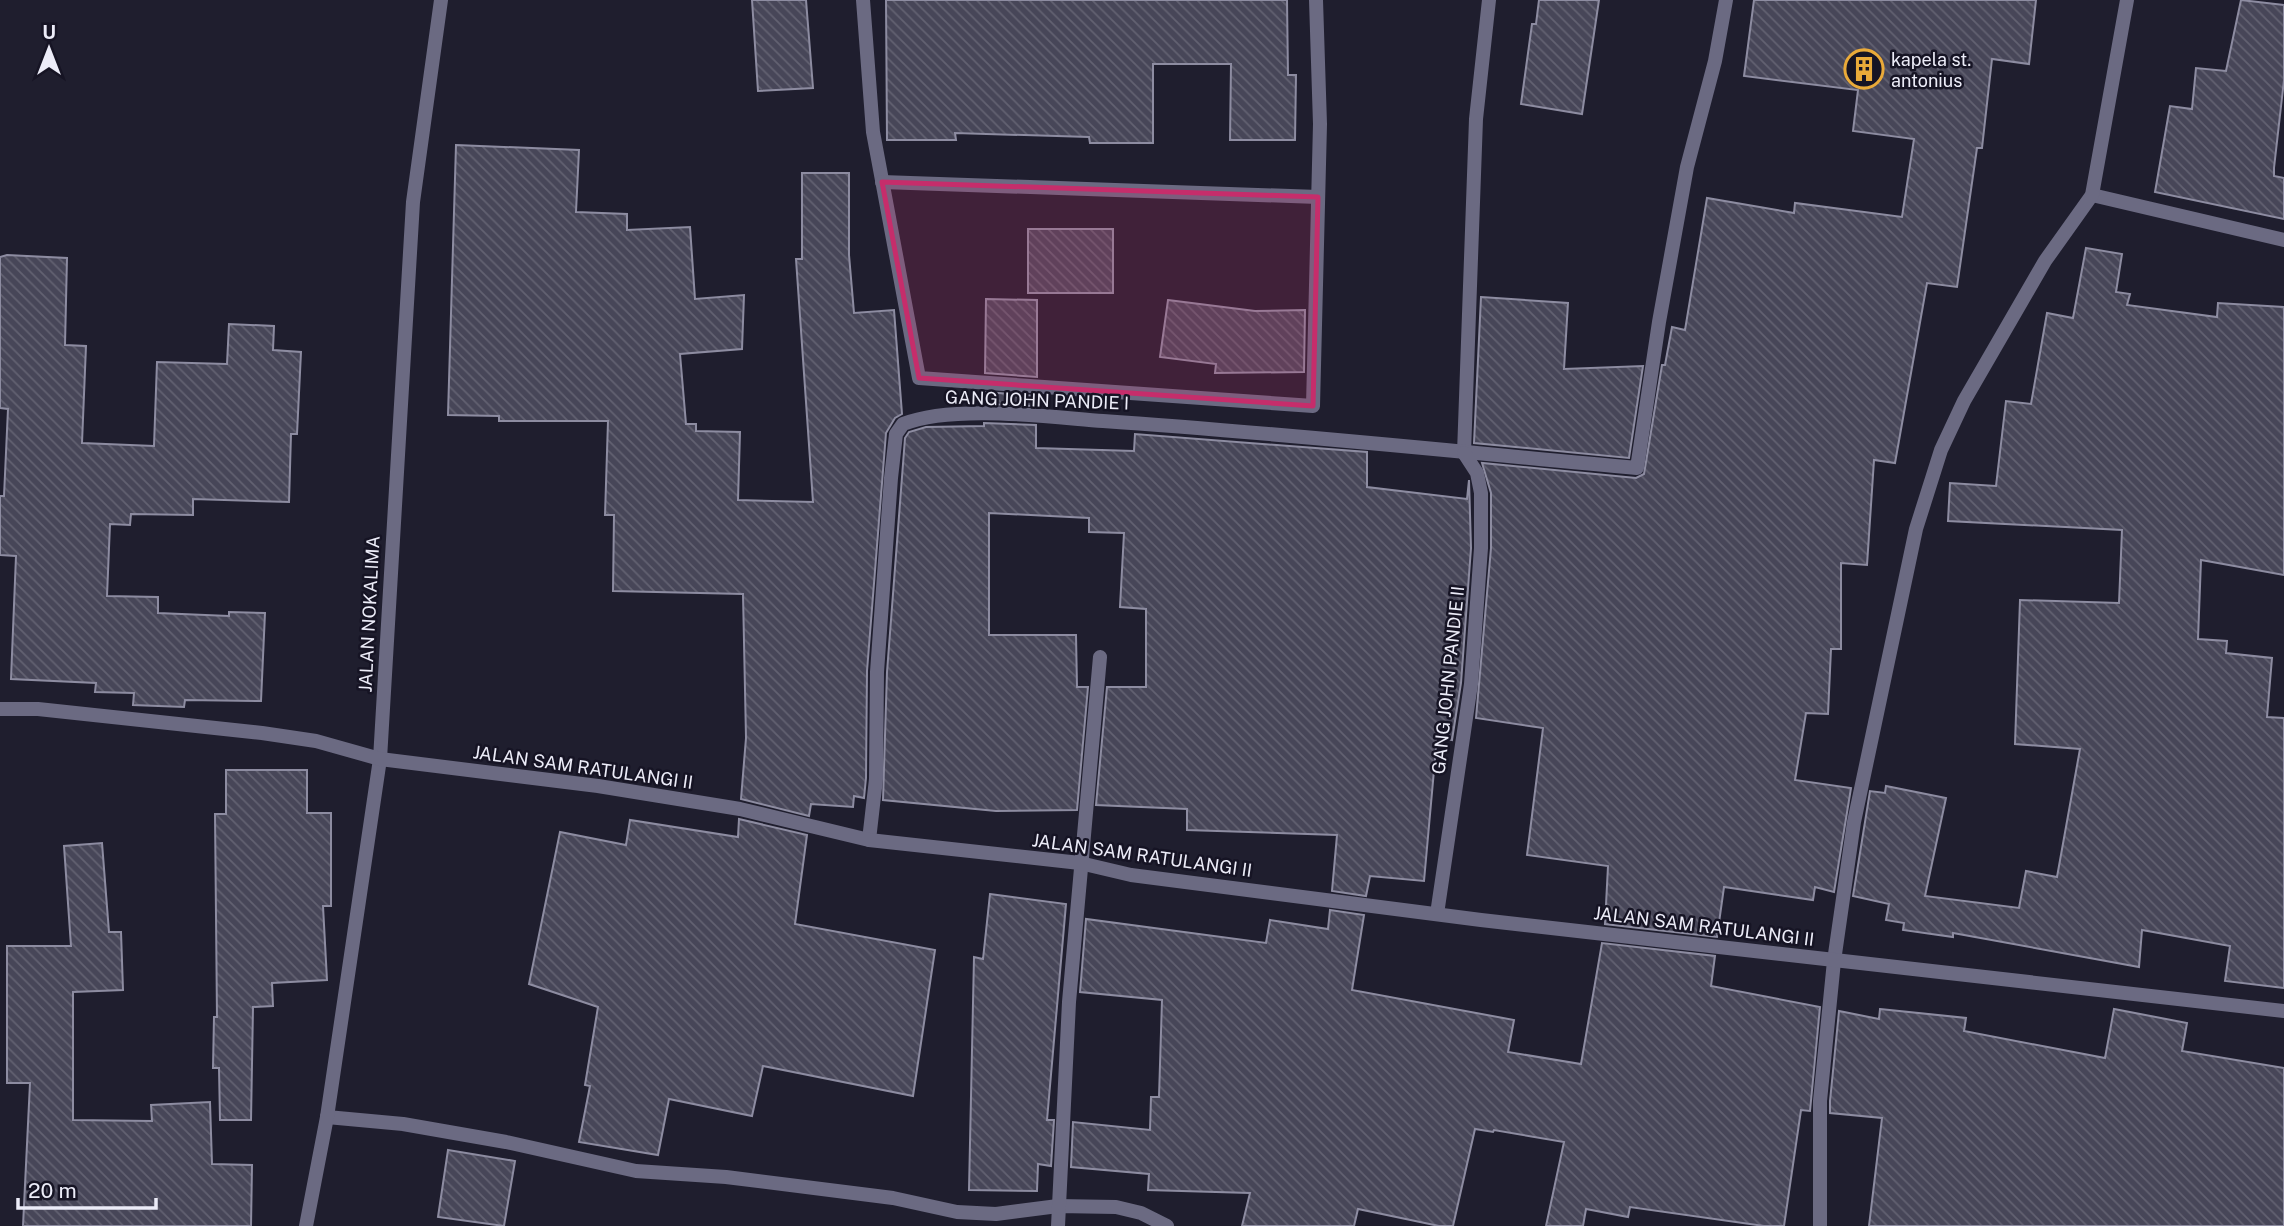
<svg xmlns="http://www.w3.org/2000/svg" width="2284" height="1226" viewBox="0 0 2284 1226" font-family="'Public Sans',sans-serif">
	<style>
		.building { fill: url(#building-back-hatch); stroke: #8d8ca1; stroke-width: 2 }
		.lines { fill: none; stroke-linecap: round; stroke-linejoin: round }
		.minor { stroke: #6b6a82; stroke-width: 14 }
		.tertiary { stroke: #6b6a82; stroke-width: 14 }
		.marked { fill: #c62d6b; fill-opacity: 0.2; stroke: #c62d6b; stroke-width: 5; stroke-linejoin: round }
		.labels { text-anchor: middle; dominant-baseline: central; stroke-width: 5; stroke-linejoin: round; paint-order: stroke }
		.poi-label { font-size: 18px; fill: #ececf8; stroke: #161424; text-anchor: start }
		.street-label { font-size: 18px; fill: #ececf8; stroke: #161424 }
	</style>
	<defs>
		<pattern id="building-back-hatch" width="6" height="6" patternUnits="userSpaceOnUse" patternTransform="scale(1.75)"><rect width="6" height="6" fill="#474658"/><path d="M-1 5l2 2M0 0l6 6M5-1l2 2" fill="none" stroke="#626171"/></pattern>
	</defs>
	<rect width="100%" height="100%" fill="#1f1e2e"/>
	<!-- building -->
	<g class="building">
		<polygon points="752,0 806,0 813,88 758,91"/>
		<polygon points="886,0 1287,0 1288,75 1296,75 1295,140 1230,140 1231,64 1153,64 1153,143 1090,143 1089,137 955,133 956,140 887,140"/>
		<polygon points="1539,0 1599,0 1582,114 1521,104 1532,24 1536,24"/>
		<polygon points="1754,0 2036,0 2029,64 1992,59 1982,148 1977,148 1957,287 1927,283 1895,463 1874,460 1867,565 1841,563 1841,649 1831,649 1828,714 1806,713 1795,780 1851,788 1834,892 1815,887 1813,900 1724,887 1717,937 1605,924 1608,866 1527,855 1543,728 1476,718 1491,548 1491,493 1482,463 1636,478 1644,474 1662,365 1665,365 1672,327 1685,330 1707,198 1794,213 1795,203 1902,217 1914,139 1853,131 1858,90 1744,76"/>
		<polygon points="2241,0 2284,5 2284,80 2274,168 2274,176 2284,178 2284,219 2155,192 2170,106 2192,109 2196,68 2226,71"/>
		<polygon points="456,145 579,150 576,212 627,214 627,230 690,227 695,299 744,295 742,349 680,354 686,424 696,424 696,431 740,432 738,500 813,502 796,259 802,259 802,173 849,173 849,255 854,313 894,310 902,414 895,418 886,433 867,671 866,778 864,798 854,796 853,807 811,804 809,816 741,799 746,738 743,594 613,591 614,515 605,515 608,421 499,421 499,416 448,415"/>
		<rect x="1028" y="229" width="85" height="64"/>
		<polygon points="2086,248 2122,254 2116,292 2130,294 2127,305 2217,317 2218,303 2284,307 2284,575 2201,560 2198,639 2227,641 2226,653 2272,658 2267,717 2284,718 2284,988 2225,981 2230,946 2142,930 2139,967 1953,933 1953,937 1903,930 1904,923 1886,920 1889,904 1853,896 1870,791 1885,793 1886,786 1946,798 1925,896 2019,908 2026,871 2057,877 2080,749 2015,744 2020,600 2119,603 2122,530 1948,521 1950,483 1996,486 2006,401 2031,404 2047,313 2073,318"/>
		<polygon points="7,255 67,258 65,345 86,346 82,443 154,446 157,362 227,364 229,324 274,326 273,350 301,352 297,434 291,434 289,502 193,499 193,515 131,514 130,525 110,524 107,596 158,597 158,613 229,616 229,612 265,613 261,701 185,700 184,707 133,705 134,693 95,692 96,683 11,679 16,556 0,555 0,496 4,496 8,409 0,408 0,257"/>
		<polygon points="1481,297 1568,303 1564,369 1643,366 1629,458 1474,443"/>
		<polygon points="986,299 1037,300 1037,377 985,373"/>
		<polygon points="1168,300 1255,311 1305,310 1304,372 1215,373 1216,364 1160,357"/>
		<polygon points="985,392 1036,396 1036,406 985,404"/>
		<polygon points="984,423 1036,425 1036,448 1134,451 1135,434 1367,452 1367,487 1467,499 1469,480 1471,548 1461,683 1452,740 1437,737 1424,881 1370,876 1366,896 1332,891 1337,835 1187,830 1187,809 1096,805 1107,687 1146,687 1146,609 1120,607 1124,533 1089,532 1089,518 989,513 989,635 1076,635 1077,687 1088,687 1077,810 996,811 883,800 887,672 905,438 909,432 926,427 984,426"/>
		<polygon points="226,770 307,770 307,813 331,813 331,906 323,906 327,980 272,983 273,1006 253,1007 251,1120 220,1120 219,1068 213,1068 214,1017 217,1017 215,814 226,814"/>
		<polygon points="739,819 807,835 795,924 935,950 913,1096 763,1066 752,1116 669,1099 658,1155 579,1142 590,1086 585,1085 598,1007 529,984 560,832 626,845 630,820 738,837"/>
		<polygon points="102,843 109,932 121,932 123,990 73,992 73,1120 152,1121 151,1105 210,1102 212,1164 252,1165 251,1226 23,1226 30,1083 7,1083 7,946 71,946 64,846"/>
		<polygon points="990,894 1066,904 1047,1120 1054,1120 1051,1166 1038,1164 1037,1191 969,1190 974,957 983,959"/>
		<polygon points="1330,910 1364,915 1352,990 1514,1020 1508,1052 1581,1064 1602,943 1715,956 1711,986 1820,1007 1810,1111 1801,1110 1784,1226 1764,1226 1630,1207 1628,1217 1586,1209 1583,1226 1546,1226 1564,1142 1494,1130 1493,1132 1475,1129 1453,1226 1439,1226 1358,1209 1354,1226 1242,1226 1250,1193 1148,1190 1149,1174 1071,1167 1073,1122 1150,1130 1151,1097 1159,1097 1162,1000 1080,992 1086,919 1266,943 1270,920 1328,929"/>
		<polygon points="1880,1009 1966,1018 1964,1031 2105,1058 2114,1009 2187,1023 2182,1051 2284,1068 2284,1226 1869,1226 1882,1118 1830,1113 1830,1101 1839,1011 1879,1019"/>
		<polygon points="448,1150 515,1161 504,1226 438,1217"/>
	</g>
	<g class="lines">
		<!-- minor -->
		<g class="minor">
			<polyline points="863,0 873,132 919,378 1313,406 1320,124 1316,0"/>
			<polyline points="882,182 1318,197"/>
			<polyline points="2092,195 2284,240"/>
			<polyline points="1464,453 1476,119 1489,0"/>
			<path d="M869 840 876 779 877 672 891 478 896 434 903 424C953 404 1049 417 1103 421 1282 433 1459 452 1637 468L1659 322 1687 167 1715 61 1726 0"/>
			<polyline points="1437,914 1471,684 1481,548 1481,493 1477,473 1464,453"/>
			<polyline points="327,1117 403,1124 506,1142 636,1171 726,1177 893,1198 957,1212 996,1214 1058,1206 1116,1207 1141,1213 1167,1226"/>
			<polyline points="306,1226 327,1117 380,759 413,202 441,0"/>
			<polyline points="1058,1226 1069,1002 1100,657"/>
			<polyline points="1820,1226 1820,1101 1834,961 1854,822 1916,529 1941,450 1964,401 2045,261 2092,195 2127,0"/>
		</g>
		<!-- tertiary -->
		<polyline class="tertiary" points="0,709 38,709 262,733 316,741 380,759 598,786 740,809 869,840 1080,863 1131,875 1481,920 2284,1011"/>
	</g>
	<!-- marked area -->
	<path class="marked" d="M882 182 1318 197 1313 406 919 378Z"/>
	<!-- icons -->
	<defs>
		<g id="building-ring" transform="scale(2.0125)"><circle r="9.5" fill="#161424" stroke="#eaaa39" stroke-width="1.5"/><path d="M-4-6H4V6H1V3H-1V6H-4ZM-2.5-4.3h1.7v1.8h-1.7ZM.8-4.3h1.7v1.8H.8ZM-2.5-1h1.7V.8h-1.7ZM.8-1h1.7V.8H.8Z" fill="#eaaa39"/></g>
	</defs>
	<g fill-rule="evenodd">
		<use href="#building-ring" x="1864" y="69"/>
	</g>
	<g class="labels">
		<!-- poi labels -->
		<g class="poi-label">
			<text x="1891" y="59">kapela st.<tspan x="1891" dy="21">antonius</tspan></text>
		</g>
		<!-- street labels -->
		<g class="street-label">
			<text transform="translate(1037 400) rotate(2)">GANG JOHN PANDIE I</text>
			<text transform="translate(369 614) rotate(-87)">JALAN NOKALIMA</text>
			<text transform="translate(1448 680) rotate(-84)">GANG JOHN PANDIE II</text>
			<text transform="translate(583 767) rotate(8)">JALAN SAM RATULANGI II</text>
			<text transform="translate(1142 855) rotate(8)">JALAN SAM RATULANGI II</text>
			<text transform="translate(1704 926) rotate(7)">JALAN SAM RATULANGI II</text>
		</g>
	</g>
	<!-- north arrow -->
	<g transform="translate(49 49)" stroke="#161424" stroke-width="5" paint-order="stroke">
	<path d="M0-5L12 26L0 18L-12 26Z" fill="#ececf8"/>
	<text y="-10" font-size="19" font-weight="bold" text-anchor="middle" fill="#ececf8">U</text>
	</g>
	<!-- scale -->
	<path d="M18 1198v10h138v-10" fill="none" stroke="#ececf8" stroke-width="3.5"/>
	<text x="28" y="1198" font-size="21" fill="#ececf8" stroke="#161424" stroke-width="5" paint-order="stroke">20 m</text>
</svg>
